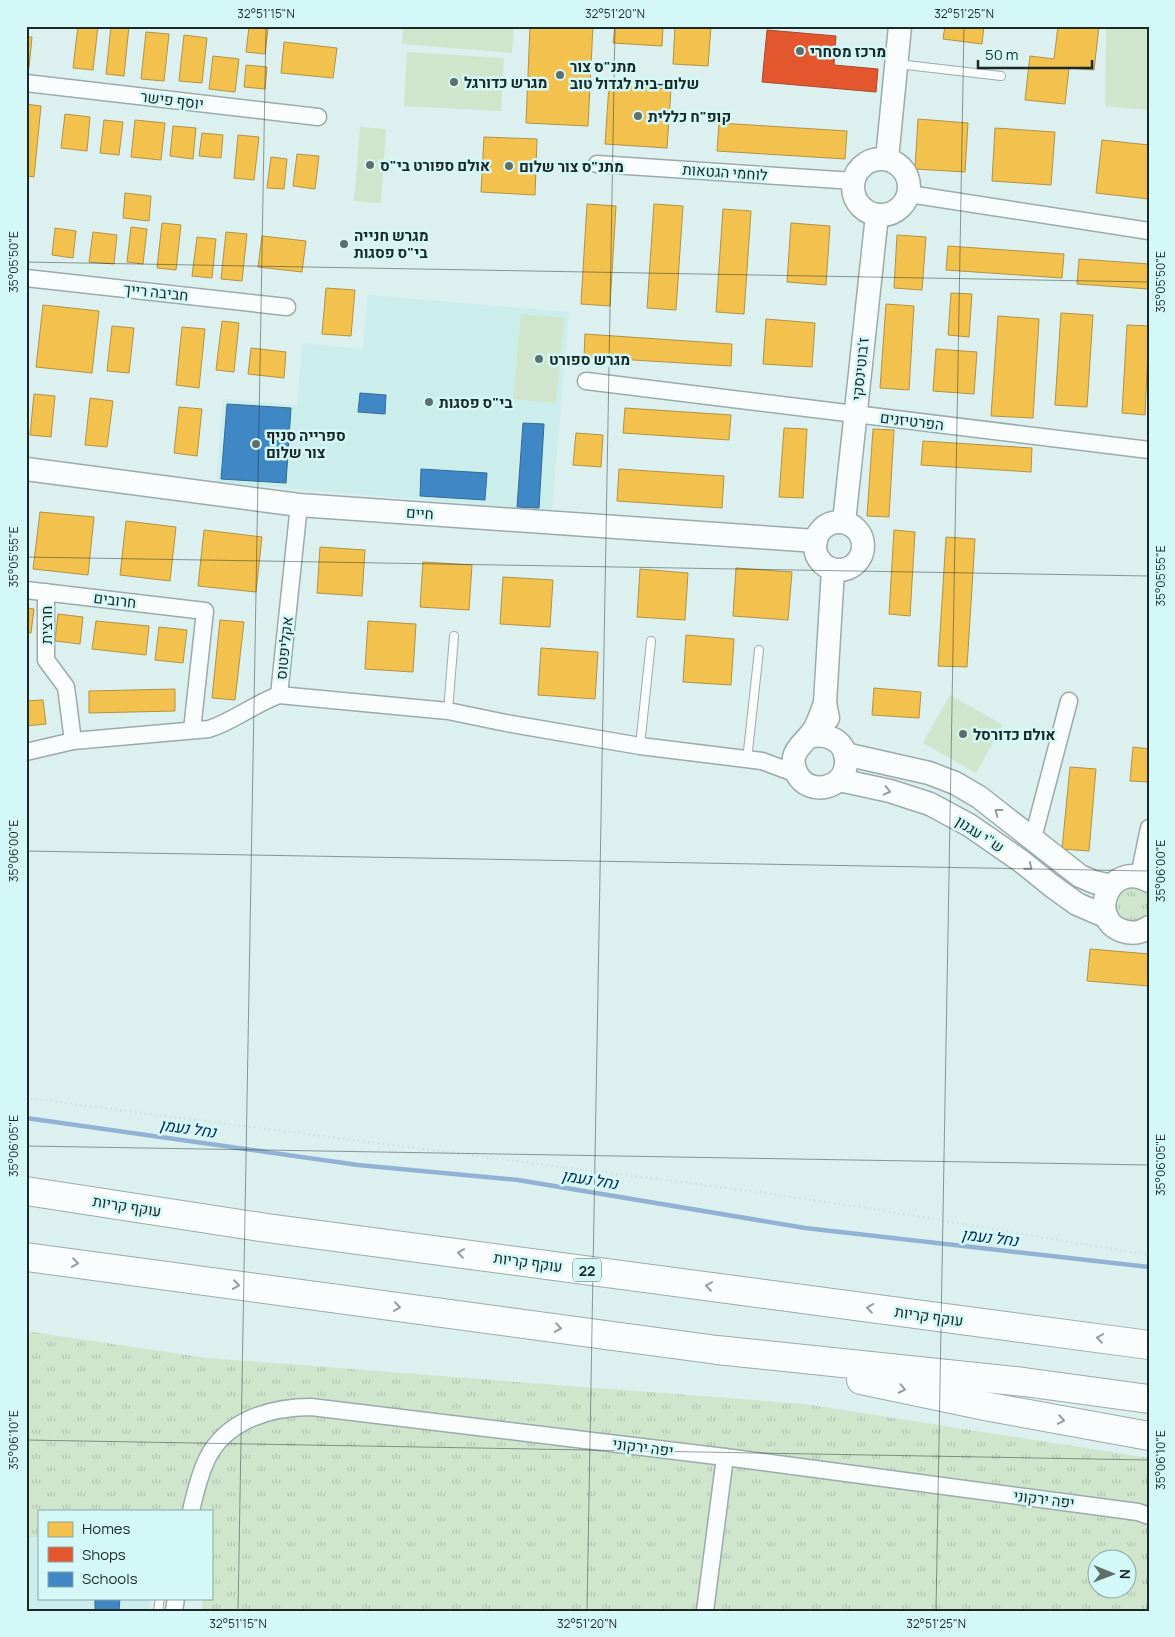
<svg xmlns="http://www.w3.org/2000/svg" width="1175" height="1637" viewBox="0 0 1175 1637" font-family="Manrope,Heebo,sans-serif">
	<style>
		.built { fill: #cbedec }
		.grass { fill: url(#grass-tufts); fill-rule: evenodd }
		.park { fill: #cfe6cd }
		.homes { fill: #f2c14e; stroke: #b19342 }
		.shops { fill: #e4572e; stroke: #a7492c }
		.schools { fill: #3f88c5; stroke: #346b96 }
		.lines { fill: none; stroke-linecap: round; stroke-linejoin: round }
		.stream { stroke: #92b2d3; stroke-width: 4.5 }
		.lane-casing { stroke: #9baaaa; stroke-width: 10 }
		.street-casing { stroke: #9baaaa; stroke-width: 19 }
		.secondary-casing { stroke: #9baaaa; stroke-width: 25 }
		.highway-casing { stroke: #9baaaa; stroke-width: 30 }
		.path { stroke: #d0d6d6; stroke-width: 2.5; stroke-dasharray: 1 4; stroke-linecap: butt }
		.lane { stroke: #fafdfd; stroke-width: 8 }
		.street { stroke: #fafdfd; stroke-width: 16 }
		.secondary { stroke: #fafdfd; stroke-width: 22 }
		.highway { stroke: #fafdfd; stroke-width: 28 }
		.oneway { stroke: #959d9d }
		.ticks { fill: none; stroke: #1a2827; stroke-width: 1; stroke-opacity: 0.45 }
		.poi-dot { fill: #5e6e6d; stroke: #d4f8f7; stroke-width: 2 }
		.labels { text-anchor: middle; dominant-baseline: central; stroke-width: 5; stroke-linejoin: round; paint-order: stroke }
		.shield { fill: #d4f8f7; stroke: #526665; stroke-width: 1 }
		.shield-label { font-size: 14px; font-weight: bold; fill: #1a2827 }
		.poi-label { font-size: 15px; font-weight: bold; fill: #1a2827; stroke: #d4f8f7; text-anchor: start }
		.street-label { font-size: 15px; fill: #1a2827; stroke: #d4f8f7 }
		.water-label { font-size: 16px; font-style: italic; fill: #022854; stroke: #d4f8f7 }
		.neatline { fill: none; stroke: #1a2827; stroke-width: 2 }
		.ticks-label { font-size: 12px; text-anchor: middle; fill: #1a2827 }
	</style>
	<defs>
		<pattern id="grass-tufts" width="24" height="20" patternUnits="userSpaceOnUse" patternTransform="scale(1.25)"><rect width="24" height="20" fill="#cfe6cd"/><path d="M3 7l-1-3M5 7V3M7 7l1-3M15 17l-1-3M17 17v-4M19 17l1-3" fill="none" stroke="#b1c5b0"/></pattern>
	</defs>
	<rect width="100%" height="100%" fill="#dcf0ef"/>
	<!-- built -->
	<g class="built">
		<polygon points="368,295 569,312 552,511 216,482 223,399 297,405 302,343 363,349"/>
		<polygon points="26,1537 39,1537 39,1598 151,1598 150,1611 26,1611"/>
	</g>
	<!-- grass -->
	<g class="grass">
		<polygon points="1126,884 1149,891 1149,916 1135,924 1118,917 1113,899"/>
		<path d="M26 1331 207 1358 805 1404 1149 1458V1611H201L203 1598H211V1511H39V1537H26ZM1098 1560H1128V1590H1098Z"/>
	</g>
	<!-- park -->
	<g class="park">
		<polygon points="403,26 514,26 512,53 402,44"/>
		<polygon points="1106,26 1149,26 1149,110 1105,106"/>
		<polygon points="407,52 504,58 501,111 404,106"/>
		<polygon points="360,127 386,129 381,203 354,201"/>
		<polygon points="521,314 564,318 556,403 513,399"/>
		<polygon points="950,695 1003,725 976,773 923,743"/>
	</g>
	<!-- homes -->
	<g class="homes">
		<polygon points="78,26 98,26 93,70 73,68"/>
		<polygon points="111,26 129,26 124,76 106,74"/>
		<polygon points="530,26 593,26 588,126 526,123"/>
		<polygon points="615,26 663,26 662,46 613,43"/>
		<polygon points="675,26 711,26 708,66 673,64"/>
		<polygon points="945,26 984,26 982,44 943,39"/>
		<polygon points="1058,26 1099,26 1094,70 1069,68 1065,104 1025,100 1030,56 1054,59"/>
		<polygon points="249,27 268,29 265,54 246,52"/>
		<polygon points="146,32 169,34 164,81 141,79"/>
		<polygon points="184,35 207,38 202,83 179,81"/>
		<polygon points="26,37 32,37 29,68 26,68"/>
		<polygon points="284,42 337,48 333,78 281,73"/>
		<polygon points="213,56 239,59 235,92 209,89"/>
		<polygon points="246,65 267,67 265,89 244,87"/>
		<polygon points="609,85 671,89 667,148 605,144"/>
		<polygon points="26,104 41,106 34,177 26,176"/>
		<polygon points="65,114 90,117 87,151 61,148"/>
		<polygon points="918,119 968,123 965,172 915,169"/>
		<polygon points="104,120 123,122 119,155 100,153"/>
		<polygon points="135,120 165,123 161,160 131,157"/>
		<polygon points="719,123 847,131 845,159 717,151"/>
		<polygon points="173,126 196,128 193,159 170,156"/>
		<polygon points="995,128 1055,132 1051,185 992,181"/>
		<polygon points="202,133 223,135 221,158 199,156"/>
		<polygon points="238,135 259,137 254,180 234,178"/>
		<polygon points="484,137 537,139 535,195 481,192"/>
		<polygon points="1102,140 1149,145 1149,199 1096,193"/>
		<polygon points="297,154 319,156 315,189 293,186"/>
		<polygon points="271,157 287,159 284,189 267,188"/>
		<polygon points="125,193 151,196 149,221 123,218"/>
		<polygon points="587,204 616,206 610,306 581,304"/>
		<polygon points="654,204 683,206 676,310 647,308"/>
		<polygon points="723,209 751,211 744,314 716,312"/>
		<polygon points="162,223 181,225 176,270 157,268"/>
		<polygon points="791,223 830,226 826,285 787,282"/>
		<polygon points="131,227 147,229 143,264 127,262"/>
		<polygon points="55,228 76,231 73,258 52,255"/>
		<polygon points="93,232 117,235 114,264 89,262"/>
		<polygon points="226,232 247,234 242,281 221,279"/>
		<polygon points="897,235 926,237 922,290 894,288"/>
		<polygon points="262,236 306,241 302,272 258,267"/>
		<polygon points="197,237 216,239 212,278 192,276"/>
		<polygon points="948,246 1064,254 1062,278 946,270"/>
		<polygon points="1079,259 1149,264 1149,289 1077,284"/>
		<polygon points="326,288 355,290 351,336 322,334"/>
		<polygon points="951,293 972,294 969,337 948,335"/>
		<polygon points="886,304 914,306 909,390 880,388"/>
		<polygon points="43,305 99,311 92,373 36,367"/>
		<polygon points="1061,313 1093,315 1087,407 1055,405"/>
		<polygon points="998,316 1039,319 1033,418 991,416"/>
		<polygon points="766,319 815,323 812,367 763,364"/>
		<polygon points="222,321 239,323 234,372 216,370"/>
		<polygon points="1127,325 1149,326 1145,415 1122,413"/>
		<polygon points="112,326 134,328 129,373 107,371"/>
		<polygon points="182,327 205,329 199,388 176,385"/>
		<polygon points="585,334 732,344 731,366 584,357"/>
		<polygon points="251,348 286,352 284,378 248,374"/>
		<polygon points="936,349 977,352 974,394 933,391"/>
		<polygon points="34,394 55,396 51,437 30,435"/>
		<polygon points="90,398 113,401 107,447 85,445"/>
		<polygon points="179,407 202,409 197,456 174,453"/>
		<polygon points="625,408 731,415 729,440 623,433"/>
		<polygon points="784,428 807,429 803,498 779,497"/>
		<polygon points="873,429 894,430 889,517 867,516"/>
		<polygon points="576,433 603,435 601,467 573,465"/>
		<polygon points="923,441 1032,448 1031,472 921,465"/>
		<polygon points="619,469 724,476 722,508 617,501"/>
		<polygon points="40,512 94,517 88,575 33,569"/>
		<polygon points="126,521 176,527 170,581 120,575"/>
		<polygon points="204,530 262,537 256,592 198,586"/>
		<polygon points="894,530 915,532 910,616 889,614"/>
		<polygon points="946,537 975,539 967,667 938,666"/>
		<polygon points="320,547 365,550 362,596 317,593"/>
		<polygon points="423,562 472,565 469,610 420,607"/>
		<polygon points="736,568 792,572 788,620 733,616"/>
		<polygon points="640,569 688,573 685,620 637,617"/>
		<polygon points="503,577 553,580 550,627 500,624"/>
		<polygon points="26,608 34,609 31,633 26,632"/>
		<polygon points="58,614 83,617 80,644 55,641"/>
		<polygon points="220,620 244,622 235,700 212,698"/>
		<polygon points="96,621 149,626 146,655 92,649"/>
		<polygon points="368,621 416,624 413,672 365,669"/>
		<polygon points="159,627 187,630 183,663 155,660"/>
		<polygon points="686,635 734,639 731,685 683,682"/>
		<polygon points="541,648 598,652 595,699 538,695"/>
		<polygon points="874,688 921,692 919,718 872,715"/>
		<polygon points="175,689 175,711 89,713 89,691"/>
		<polygon points="43,700 46,724 26,726 26,701"/>
		<polygon points="1133,747 1149,749 1149,782 1130,781"/>
		<polygon points="1070,767 1096,769 1089,851 1062,849"/>
		<polygon points="1090,949 1149,954 1149,986 1087,981"/>
	</g>
	<!-- shops -->
	<polygon class="shops" points="767,30 836,36 834,65 878,69 876,92 762,82"/>
	<!-- schools -->
	<g class="schools">
		<polygon points="360,393 386,395 385,414 358,412"/>
		<polygon points="227,404 291,408 286,483 221,479"/>
		<polygon points="523,423 544,424 539,508 517,507"/>
		<polygon points="421,469 487,473 485,500 420,496"/>
		<polygon points="95,1598 120,1598 119,1611 95,1611"/>
	</g>
	<g class="lines">
		<!-- stream -->
		<polyline class="stream" points="26,1118 358,1165 518,1180 805,1228 1149,1267"/>
		<!-- lane casing -->
		<g class="lane-casing">
			<g id="lane">
				<polyline points="898,64 1001,76"/>
				<polyline points="448,711 454,636"/>
				<polyline points="640,746 651,641"/>
				<polyline points="747,760 759,650"/>
				<polyline points="158,1611 160,1598"/>
			</g>
		</g>
		<!-- street casing -->
		<g class="street-casing">
			<g id="street">
				<polyline points="26,83 318,117"/>
				<polyline points="597,164 854,181"/>
				<polyline points="909,194 1149,231"/>
				<polyline points="26,278 287,307"/>
				<polyline points="586,381 1149,450"/>
				<polyline points="26,590 205,611 192,730"/>
				<polyline points="46,592 46,660 66,687 73,741"/>
				<polyline points="279,695 299,505"/>
				<path d="M26 752 73 741 209 729C234 721 254 704 279 695L448 711 506 723 640 746 762 761 797 774"/>
				<polyline points="1033,838 1069,701"/>
				<polyline points="1139,876 1149,828"/>
				<path d="M191 1511C195 1493 199 1476 207 1459 226 1420 271 1407 311 1407L725 1457 1138 1512 1149 1516"/>
				<polyline points="174,1611 176,1598"/>
				<polyline points="705,1611 725,1457"/>
			</g>
		</g>
		<!-- secondary casing -->
		<g class="secondary-casing">
			<g id="secondary">
				<circle cx="881" cy="187" r="28"/>
				<polyline points="887,159 900,26"/>
				<polyline points="26,469 299,505 816,541"/>
				<polyline points="844,522 877,215"/>
				<circle cx="839" cy="546" r="24"/>
				<polyline points="828,718 825,703 833,570"/>
				<path d="M809 737C827 732 847 741 846 762 846 789 809 797 797 774 785 751 807 743 815 728 819 720 822 711 825 703"/>
				<polyline points="845,754 929,773 955,783 979,797 1080,876 1094,882 1111,886"/>
				<polyline points="839,780 890,791 930,804 969,825 1021,861 1052,886 1077,904 1107,917"/>
				<path d="M1149 881C1109 859 1086 919 1123 931 1132 934 1141 933 1149 927"/>
			</g>
		</g>
		<!-- highway casing -->
		<g class="highway-casing">
			<g id="highway">
				<polyline points="26,1191 267,1228 1149,1345"/>
				<polyline points="26,1257 717,1350 1024,1382 1149,1399"/>
				<polyline points="861,1380 990,1407 1149,1436"/>
			</g>
		</g>
		<!-- path -->
		<polyline class="path" points="26,1098 758,1192 866,1208 1149,1255"/>
		<!-- lane -->
		<use href="#lane" class="lane"/>
		<!-- street -->
		<use href="#street" class="street"/>
		<!-- secondary -->
		<use href="#secondary" class="secondary"/>
		<!-- highway -->
		<use href="#highway" class="highway"/>
	</g>
	<!-- one-way arrows -->
	<defs><path id="oneway-chevron" d="M-2-3.5L2.5 0L-2 3.5" fill="none" stroke-width="1.6" stroke-linecap="round" stroke-linejoin="round" transform="scale(1.25)"/></defs>
	<g class="oneway">
		<use href="#oneway-chevron" transform="translate(887 791) rotate(14)"/>
		<use href="#oneway-chevron" transform="translate(998 812) rotate(-143)"/>
		<use href="#oneway-chevron" transform="translate(1029 867) rotate(40)"/>
		<use href="#oneway-chevron" transform="translate(461 1253) rotate(-172)"/>
		<use href="#oneway-chevron" transform="translate(75 1263) rotate(8)"/>
		<use href="#oneway-chevron" transform="translate(236 1285) rotate(8)"/>
		<use href="#oneway-chevron" transform="translate(709 1286) rotate(-172)"/>
		<use href="#oneway-chevron" transform="translate(397 1307) rotate(8)"/>
		<use href="#oneway-chevron" transform="translate(870 1308) rotate(-172)"/>
		<use href="#oneway-chevron" transform="translate(558 1328) rotate(8)"/>
		<use href="#oneway-chevron" transform="translate(1100 1338) rotate(-172)"/>
		<use href="#oneway-chevron" transform="translate(902 1389) rotate(12)"/>
		<use href="#oneway-chevron" transform="translate(1061 1420) rotate(10)"/>
	</g>
	<!-- ticks -->
	<path class="ticks" d="M26 262 1149 282M26 557 1149 576M26 851 1149 871M26 1146 1149 1165M26 1440 1149 1460M238 1611 266 26M587 1611 615 26M936 1611 964 26"/>
	<!-- markers -->
	<g class="poi-dot">
		<circle cx="800" cy="51" r="5"/>
		<circle cx="560" cy="75" r="5"/>
		<circle cx="454" cy="82" r="5"/>
		<circle cx="638" cy="116" r="5"/>
		<circle cx="370" cy="165" r="5"/>
		<circle cx="509" cy="166" r="5"/>
		<circle cx="344" cy="244" r="5"/>
		<circle cx="539" cy="359" r="5"/>
		<circle cx="429" cy="402" r="5"/>
		<circle cx="256" cy="444" r="5"/>
		<circle cx="963" cy="734" r="5"/>
	</g>
	<g class="labels">
		<!-- shield labels -->
		<rect class="shield" x="573" y="1258.5" width="28" height="23" rx="4"/>
		<g class="shield-label">
			<text x="587" y="1270">22</text>
		</g>
		<!-- poi labels -->
		<g class="poi-label">
			<text x="810" y="51">מרכז מסחרי</text>
			<text x="570" y="66">מתנ"ס צור<tspan x="570" dy="17">שלום-בית לגדול טוב</tspan></text>
			<text x="464" y="82">מגרש כדורגל</text>
			<text x="648" y="116">קופ"ח כללית</text>
			<text x="380" y="165">אולם ספורט בי"ס</text>
			<text x="519" y="166">מתנ"ס צור שלום</text>
			<text x="354" y="235">מגרש חנייה<tspan x="354" dy="17">בי"ס פסגות</tspan></text>
			<text x="549" y="359">מגרש ספורט</text>
			<text x="439" y="402">בי"ס פסגות</text>
			<text x="266" y="435">ספרייה סניף<tspan x="266" dy="17">צור שלום</tspan></text>
			<text x="973" y="734">אולם כדורסל</text>
		</g>
		<!-- street labels -->
		<g class="street-label">
			<text transform="translate(172 100) rotate(7)">יוסף פישר</text>
			<text transform="translate(725 172) rotate(4)">לוחמי הגטאות</text>
			<text transform="translate(156 292) rotate(6)">חביבה רייך</text>
			<text transform="translate(860 369) rotate(-84)">ז'בוטינסקי</text>
			<text transform="translate(912 421) rotate(7)">הפרטיזנים</text>
			<text transform="translate(420 513) rotate(4)">חיים</text>
			<text transform="translate(115 600) rotate(7)">חרובים</text>
			<text transform="translate(46 625) rotate(-90)">חרצית</text>
			<text transform="translate(284 648) rotate(-84)">אקליפטוס</text>
			<text transform="translate(980 834) rotate(33)">ש"י עגנון</text>
			<text transform="translate(127 1206) rotate(9)">עוקף קריות</text>
			<text transform="translate(528 1262) rotate(8)">עוקף קריות</text>
			<text transform="translate(929 1316) rotate(8)">עוקף קריות</text>
			<text transform="translate(643 1447) rotate(7)">יפה ירקוני</text>
			<text transform="translate(1044 1499) rotate(7)">יפה ירקוני</text>
		</g>
		<!-- water labels -->
		<g class="water-label">
			<text transform="translate(188 1128) rotate(8)">נחל נעמן</text>
			<text transform="translate(590 1179) rotate(9)">נחל נעמן</text>
			<text transform="translate(990 1237) rotate(7)">נחל נעמן</text>
		</g>
	</g>
	<!-- border -->
	<rect width="1175" height="1637" fill="none" stroke="#d4f8f7" stroke-width="55"/>
	<!-- legend -->
	<rect x="38" y="1510" width="175" height="90" fill="#d4f8f7" stroke="#8aa5a4"/>
	<rect x="48" y="1522" width="25" height="15" fill="#f2c14e" stroke="#8aa5a4"/>
	<text x="82" y="1534" font-size="15" fill="#1a2827">Homes</text>
	<rect x="48" y="1547" width="25" height="15" fill="#e4572e" stroke="#8aa5a4"/>
	<text x="82" y="1560" font-size="15" fill="#1a2827">Shops</text>
	<rect x="48" y="1572" width="25" height="15" fill="#3f88c5" stroke="#8aa5a4"/>
	<text x="82" y="1584" font-size="15" fill="#1a2827">Schools</text>
	<!-- north arrow -->
	<g transform="translate(1112 1574) rotate(91)"><circle r="24" fill="#d4f8f7" stroke="#8aa5a4"/>
	<path d="M0-4L9 19L0 12L-9 19Z" fill="#5e6e6d"/>
	<text y="-8" font-size="14" font-weight="bold" text-anchor="middle" fill="#1a2827">N</text>
	</g>
	<!-- scale -->
	<path d="M978 60v8h114v-8" fill="none" stroke="#1a2827" stroke-width="2.5"/>
	<text x="985" y="60" font-size="15" fill="#1a2827" stroke="#d4f8f7" stroke-width="4" paint-order="stroke">50 m</text>
	<rect x="28" y="28" width="1120" height="1582" class="neatline"/>
	<g class="ticks-label">
		<text x="266" y="18">32°51'15"N</text>
		<text x="615" y="18">32°51'20"N</text>
		<text x="964" y="18">32°51'25"N</text>
		<text transform="translate(14 262) rotate(-90)" y="4">35°05'50"E</text>
		<text transform="translate(1161 282) rotate(-90)" y="4">35°05'50"E</text>
		<text transform="translate(14 557) rotate(-90)" y="4">35°05'55"E</text>
		<text transform="translate(1161 576) rotate(-90)" y="4">35°05'55"E</text>
		<text transform="translate(14 851) rotate(-90)" y="4">35°06'00"E</text>
		<text transform="translate(1161 871) rotate(-90)" y="4">35°06'00"E</text>
		<text transform="translate(14 1146) rotate(-90)" y="4">35°06'05"E</text>
		<text transform="translate(1161 1165) rotate(-90)" y="4">35°06'05"E</text>
		<text transform="translate(14 1440) rotate(-90)" y="4">35°06'10"E</text>
		<text transform="translate(1161 1460) rotate(-90)" y="4">35°06'10"E</text>
		<text x="238" y="1628">32°51'15"N</text>
		<text x="587" y="1628">32°51'20"N</text>
		<text x="936" y="1628">32°51'25"N</text>
	</g>
</svg>
